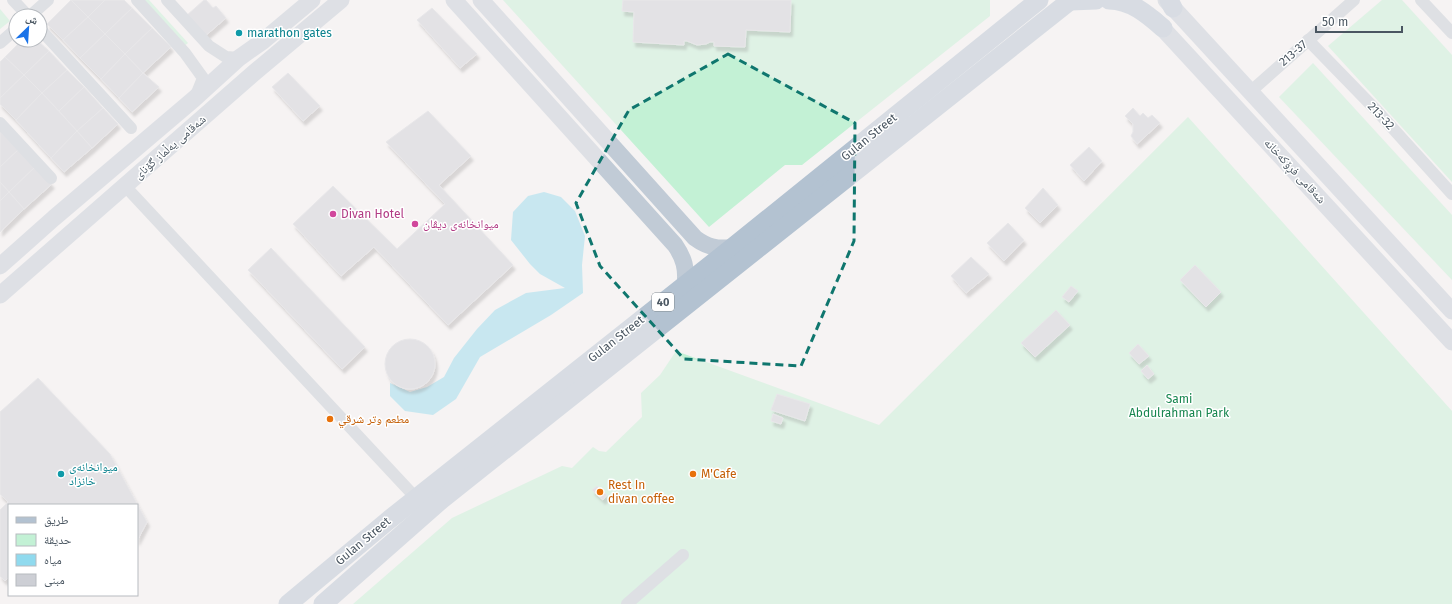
<svg xmlns="http://www.w3.org/2000/svg" width="1452" height="604" viewBox="0 0 1452 604" font-family="'Fira Sans','Noto Naskh Arabic',sans-serif">
	<style>
		.green { fill: #c3f1d5 }
		.water { fill: #90daee }
		.building { fill: #cdcfd5; stroke: #d7d9de; filter: url(#shadow) }
		.lines { fill: none; stroke-linecap: round; stroke-linejoin: round }
		.street { stroke: #c1cad2; stroke-width: 12 }
		.secondary { stroke: #c1cbd6; stroke-width: 17 }
		.primary { stroke: #b3c2d1; stroke-width: 19 }
		.marked { fill: none; stroke: #0f766e; stroke-width: 3; stroke-dasharray: 8 5; stroke-linejoin: round }
		.culture-dot { fill: #0f9aa8; stroke: #fff; stroke-width: 1.5 }
		.hotel-dot { fill: #d1479c; stroke: #fff; stroke-width: 1.5 }
		.food-dot { fill: #e8710a; stroke: #fff; stroke-width: 1.5 }
		.labels { text-anchor: middle; dominant-baseline: central; stroke-width: 3; stroke-linejoin: round; paint-order: stroke }
		.shield { fill: #fff; stroke: #808990; stroke-width: 1 }
		.shield-label { font-size: 11px; font-weight: bold; fill: #4a5661 }
		.culture-label { font-size: 12px; fill: #0d838f; stroke: #fff; text-anchor: start }
		.street-label { font-size: 12px; fill: #4a5661; stroke: #fff }
		.hotel-label { font-size: 12px; fill: #b23c85; stroke: #fff; text-anchor: start }
		.park-label { font-size: 12px; fill: #17864f; stroke: #fff }
		.food-label { font-size: 12px; fill: #c56008; stroke: #fff; text-anchor: start }
	</style>
	<defs>
		<filter id="shadow"><feDropShadow dx="2.5" dy="4.5" stdDeviation="1" flood-color="#0004"/></filter>
	</defs>
	<rect width="100%" height="100%" fill="#f5f3f3"/>
	<!-- green -->
	<g class="green">
		<polygon points="143,0 149,0 188,43 184,46"/>
		<polygon points="503,0 990,0 990,16 802,165 785,165 709,227"/>
		<polygon points="1382,0 1402,0 1452,55 1452,182 1328,46"/>
		<polygon points="0,9 10,21 0,29"/>
		<polygon points="1313,63 1452,215 1452,280 1279,97"/>
		<polygon points="1188,117 1452,411 1452,604 353,604 452,518 562,466 572,468 593,447 599,451 606,452 642,417 641,393 660,375 676,351 879,425"/>
	</g>
	<!-- water -->
	<polygon class="water" points="544,192 561,197 575,211 585,236 582,265 583,293 551,315 480,357 456,399 433,415 405,411 390,396 390,383 410,392 427,387 444,377 454,358 477,329 495,310 526,293 565,288 540,274 530,264 511,240 513,212 528,196"/>
	<!-- building -->
	<g class="building">
		<polygon points="71,0 88,17 63,40 47,24"/>
		<polygon points="71,0 105,0 88,17"/>
		<polygon points="105,0 124,0 132,8 105,34 88,17"/>
		<polygon points="204,0 206,0 213,8 216,6 226,18 204,37 186,16"/>
		<polygon points="623,0 791,0 790,32 746,30 745,47 714,46 714,42 710,42 706,44 697,45 687,41 684,41 684,45 633,42 634,12 622,11"/>
		<polygon points="132,8 152,28 125,54 105,34"/>
		<polygon points="432,8 477,54 460,68 417,20"/>
		<polygon points="88,17 105,34 80,58 63,40"/>
		<polygon points="152,28 171,47 143,73 125,54"/>
		<polygon points="105,34 125,54 101,79 80,58"/>
		<polygon points="22,40 37,40 49,51 24,75 5,57"/>
		<polygon points="49,51 67,70 42,93 24,75"/>
		<polygon points="125,54 143,73 119,98 101,79"/>
		<polygon points="5,57 24,75 0,98 0,62"/>
		<polygon points="67,70 84,87 59,111 42,93"/>
		<polygon points="143,73 159,87 132,112 119,98"/>
		<polygon points="288,73 320,106 303,121 272,87"/>
		<polygon points="24,75 42,93 16,120 0,104 0,98"/>
		<polygon points="84,87 103,108 77,131 59,111"/>
		<polygon points="42,93 77,131 51,158 16,120"/>
		<polygon points="103,108 118,124 92,148 77,131"/>
		<polygon points="1133,108 1140,116 1143,113 1148,118 1152,115 1160,123 1137,144 1131,136 1133,132 1133,124 1125,116"/>
		<polygon points="428,111 471,156 439,185 513,265 448,325 374,247 341,276 293,224 333,186 397,249 445,204 386,142"/>
		<polygon points="0,131 18,150 0,167"/>
		<polygon points="77,131 92,148 64,172 51,158"/>
		<polygon points="1089,147 1102,161 1084,181 1070,165"/>
		<polygon points="18,150 35,167 9,192 0,182 0,167"/>
		<polygon points="35,167 52,184 24,209 9,192"/>
		<polygon points="0,182 9,192 0,201"/>
		<polygon points="1043,188 1058,205 1040,223 1025,208"/>
		<polygon points="9,192 24,209 0,232 0,201"/>
		<polygon points="1008,223 1024,240 1004,261 987,243"/>
		<polygon points="271,248 365,347 342,369 248,270"/>
		<polygon points="971,257 989,274 966,293 951,276"/>
		<polygon points="1195,265 1221,292 1206,307 1180,280"/>
		<polygon points="1071,286 1078,291 1069,302 1062,297"/>
		<polygon points="1056,310 1070,325 1035,357 1021,343"/>
		<circle cx="410" cy="364" r="25"/>
		<polygon points="1138,344 1149,356 1139,364 1129,353"/>
		<polygon points="1147,365 1154,374 1148,379 1141,371"/>
		<polygon points="38,378 110,454 147,522 137,541 137,505 9,505 9,577 5,581 0,576 0,510 8,502 0,494 0,412"/>
		<polygon points="777,394 810,404 805,421 771,410"/>
		<polygon points="773,414 783,418 781,424 771,421"/>
		<polygon points="597,486 607,495 603,500 592,490"/>
	</g>
	<g class="lines">
		<!-- street -->
		<g class="street">
			<polyline points="13,0 28,16"/>
			<polyline points="137,0 185,53 203,78 197,93"/>
			<polyline points="167,0 209,46 226,57 239,58"/>
			<polyline points="1421,0 1452,33"/>
			<polyline points="30,16 48,0"/>
			<polyline points="40,29 131,128"/>
			<polyline points="1308,40 1378,112 1452,194"/>
			<polyline points="0,43 16,29"/>
			<polyline points="1250,92 1354,0"/>
			<polyline points="0,123 51,178"/>
			<polyline points="125,186 416,498"/>
			<polyline points="627,604 683,555"/>
		</g>
		<!-- secondary -->
		<g class="secondary">
			<path d="M454 0 675 245C684 258 687 269 685 285"/>
			<path d="M481 0 695 238C707 247 718 250 733 247"/>
			<polyline points="1166,0 1452,311"/>
			<polyline points="1154,19 1452,342"/>
			<polyline points="0,266 54,218 194,99 239,58 263,41 312,0"/>
			<polyline points="0,295 255,72 341,0"/>
		</g>
		<!-- primary -->
		<g class="primary">
			<path d="M1109 0C1131 0 1148 15 1163 28"/>
			<polyline points="1169,0 1173,8"/>
			<polyline points="1070,1 1096,0"/>
			<polyline points="288,604 390,519 733,247 1039,0"/>
			<polyline points="323,604 441,500 1071,0"/>
		</g>
	</g>
	<!-- marked area -->
	<path d="M0 0H1452V604H0ZM728 54 855 123 854 241 801 366 684 359 600 266 576 203 629 110Z" fill="#f5f3f3" fill-opacity=".55" fill-rule="evenodd"/>
	<path class="marked" d="M728 54 855 123 854 241 801 366 684 359 600 266 576 203 629 110Z"/>
	<!-- markers -->
	<g class="culture-dot">
		<circle cx="239" cy="33" r="4"/>
		<circle cx="61" cy="474" r="4"/>
	</g>
	<g class="hotel-dot">
		<circle cx="333" cy="214" r="4"/>
		<circle cx="415" cy="224" r="4"/>
	</g>
	<g class="food-dot">
		<circle cx="330" cy="419" r="4"/>
		<circle cx="693" cy="474" r="4"/>
		<circle cx="600" cy="492" r="4"/>
	</g>
	<g class="labels">
		<!-- shield labels -->
		<rect class="shield" x="652" y="293" width="22" height="18" rx="3"/>
		<g class="shield-label">
			<text x="663" y="302">40</text>
		</g>
		<!-- culture labels -->
		<g class="culture-label">
			<text x="247" y="33">marathon gates</text>
			<text x="69" y="467">میوانخانەی<tspan x="69" dy="14">خانزاد</tspan></text>
		</g>
		<!-- street labels -->
		<g class="street-label">
			<text transform="translate(1293 53) rotate(-41)">213-37</text>
			<text transform="translate(1381 116) rotate(47)">213-32</text>
			<text transform="translate(869 137) rotate(-39)">Gulan Street</text>
			<text transform="translate(170 147) rotate(-41)">شەقامی یەڵماز گۆنای</text>
			<text transform="translate(1295 171) rotate(47)">شەقامی فڕۆکەخانە</text>
			<text transform="translate(616 339) rotate(-38)">Gulan Street</text>
			<text transform="translate(363 541) rotate(-40)">Gulan Street</text>
		</g>
		<!-- hotel labels -->
		<g class="hotel-label">
			<text x="341" y="214">Divan Hotel</text>
			<text x="423" y="224">میوانخانەی دیڤان</text>
		</g>
		<!-- park labels -->
		<g class="park-label">
			<text x="1179" y="399">Sami<tspan x="1179" dy="14">Abdulrahman Park</tspan></text>
		</g>
		<!-- food labels -->
		<g class="food-label">
			<text x="338" y="419">مطعم وتر شرقي</text>
			<text x="701" y="474">M'Cafe</text>
			<text x="608" y="485">Rest In<tspan x="608" dy="14">divan coffee</tspan></text>
		</g>
	</g>
	<!-- legend -->
	<rect x="8" y="504" width="130" height="92" fill="#ffffff" stroke="#b7bbc0"/>
	<rect x="16" y="517" width="20" height="6" fill="#b3c2d1" stroke="#b7bbc0"/>
	<text x="44" y="524" font-size="12" fill="#4a5661">طريق</text>
	<rect x="16" y="534" width="20" height="12" fill="#c3f1d5" stroke="#b7bbc0"/>
	<text x="44" y="544" font-size="12" fill="#4a5661">حديقة</text>
	<rect x="16" y="554" width="20" height="12" fill="#90daee" stroke="#b7bbc0"/>
	<text x="44" y="564" font-size="12" fill="#4a5661">مياه</text>
	<rect x="16" y="574" width="20" height="12" fill="#cdcfd5" stroke="#b7bbc0"/>
	<text x="44" y="584" font-size="12" fill="#4a5661">مبنى</text>
	<!-- north arrow -->
	<g transform="translate(28 28) rotate(25)"><circle r="19" fill="#ffffff" stroke="#b7bbc0"/>
	<path d="M0-3L7 15L0 10L-7 15Z" fill="#1a73e8"/>
	<text y="-6" font-size="11" font-weight="bold" text-anchor="middle" fill="#4a5661">ش</text>
	</g>
	<!-- scale -->
	<path d="M1316 26v6h86v-6" fill="none" stroke="#4a5661" stroke-width="2"/>
	<text x="1322" y="26" font-size="12" fill="#4a5661" stroke="#ffffff" stroke-width="3" paint-order="stroke">50 m</text>
</svg>
